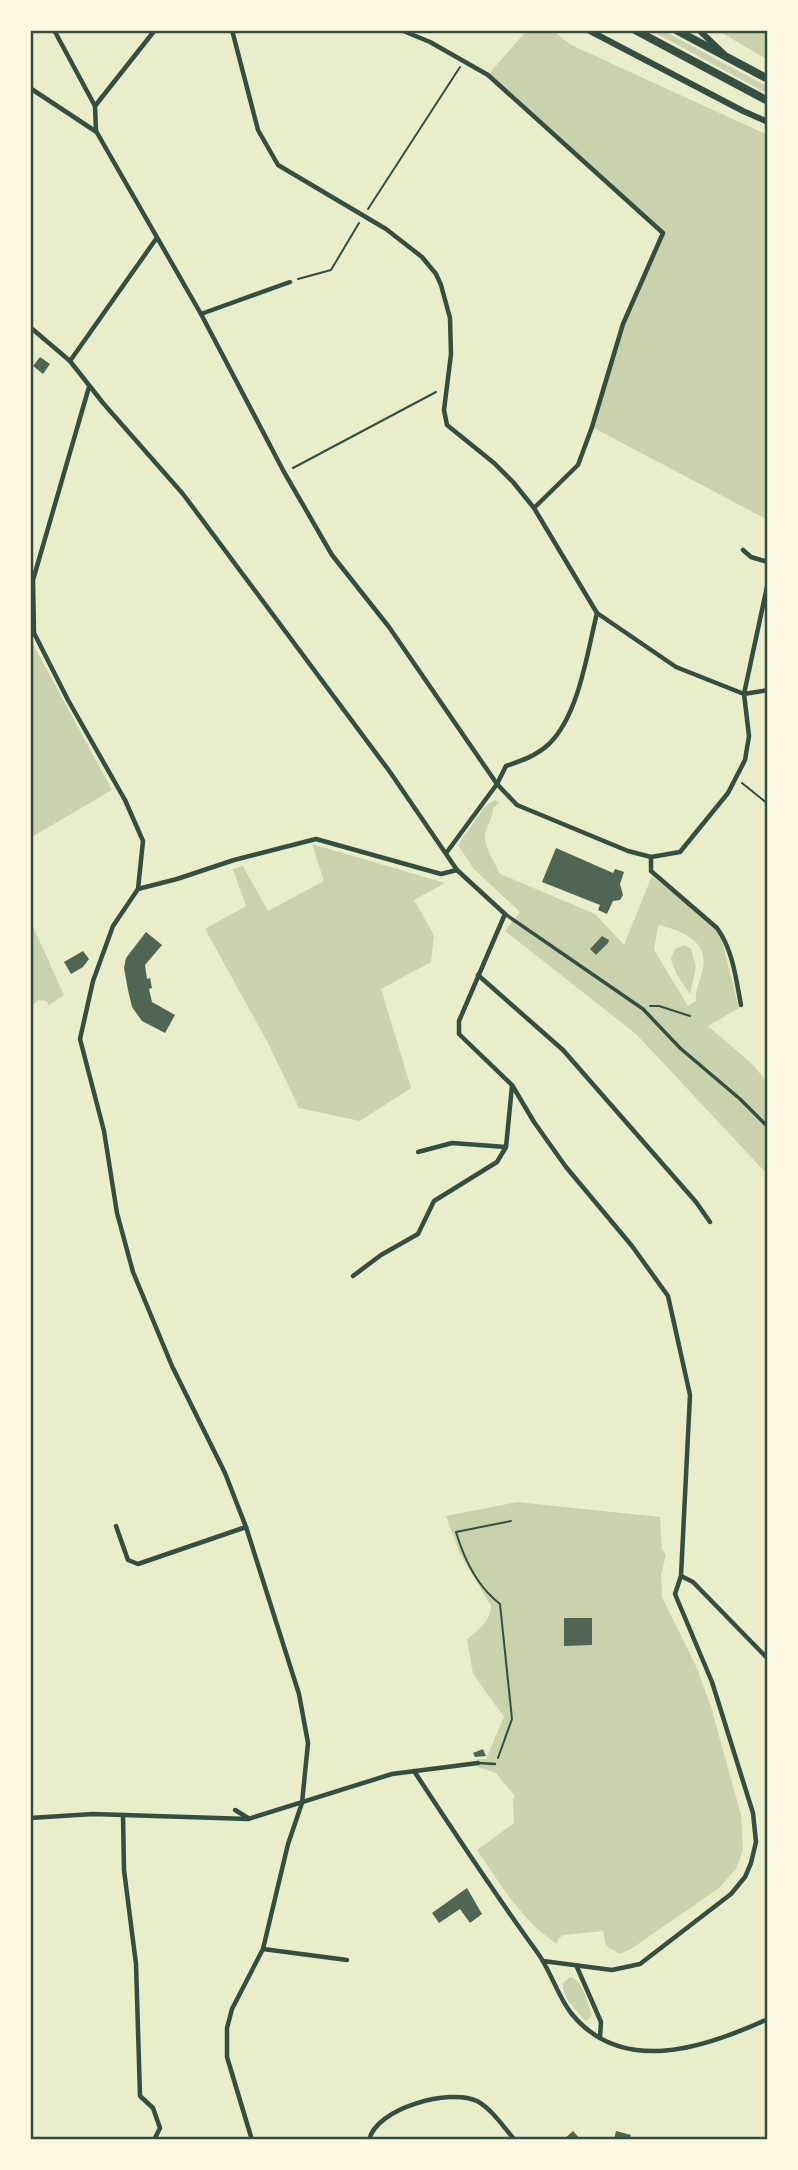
<svg xmlns="http://www.w3.org/2000/svg" width="798" height="2170" viewBox="0 0 798 2170" font-family="Spectral,serif">
	<style>
		.green { fill: #cad2ad; fill-rule: evenodd }
		.building { fill: #4f6655 }
		.lines { fill: none; stroke-linecap: round; stroke-linejoin: round }
		.path { stroke: #344e41; stroke-width: 2 }
		.service { stroke: #344e41; stroke-width: 2.5 }
		.pedestrian { stroke: #344e41; stroke-width: 3.5 }
		.minor { stroke: #344e41; stroke-width: 4.5 }
		.tertiary { stroke: #344e41; stroke-width: 6 }
		.primary { stroke: #344e41; stroke-width: 8 }
		.neatline { fill: none; stroke: #344e41; stroke-width: 2.5 }
	</style>
	<rect width="100%" height="100%" fill="#e9edc9"/>
	<!-- green -->
	<g class="green">
		<polygon points="527,30 552,30 571,45 768,135 768,520 592,427 623,324 663,233 488,75"/>
		<polygon points="650,30 662,30 768,87 768,94"/>
		<polygon points="717,30 768,30 768,60"/>
		<polygon points="30,630 33,644 112,790 30,838"/>
		<path d="M495 800 500 802 493 808C493 818 489 821 486 830 481 843 495 862 500 874L595 914 624 945 652 876 711 924 721 937 739 1008 708 1026 751 1063 768 1083V1175L636 1034 505 931 520 912 473 868 458 845 485 806ZM660 925C681 931 708 940 703 968 701 979 695 989 696 1001L688 1006 654 950 658 926Z"/>
		<polygon points="312,844 445,883 414,900 434,935 431,962 381,989 411,1088 360,1121 299,1108 268,1043 205,929 246,906 233,869 243,866 268,911 324,881"/>
		<polygon points="30,920 64,995 49,1005 46,1001 38,1000 30,1008"/>
		<polygon points="684,945 691,949 696,967 690,994 676,973 671,959 675,949"/>
		<path d="M517 1502 660 1517 662 1549 666 1555 661 1574 662 1597 696 1666 711 1707 741 1815 743 1850 736 1869 719 1888 631 1949 620 1954 606 1946 603 1931 563 1935 558 1939 557 1944C522 1921 501 1885 477 1850L514 1823 513 1798 515 1796 496 1773 478 1767 477 1759H486L504 1717 473 1674 467 1639C478 1631 491 1620 491 1606L460 1554 446 1516Z"/>
		<path d="M570 1977C584 1981 587 2003 592 2015L586 2021C576 2010 562 1998 563 1983Z"/>
	</g>
	<!-- building -->
	<g class="building">
		<polygon points="40,357 50,364 43,374 33,366"/>
		<polygon points="556,848 613,873 615,869 624,872 620,884 623,895 620,900 613,901 607,914 598,910 600,905 542,882"/>
		<polygon points="146,932 162,945 145,965 147,979 150,978 152,988 149,989 152,1002 175,1015 165,1033 142,1021 132,1007 128,990 124,968 126,958"/>
		<polygon points="602,936 609,940 608,943 596,955 590,949"/>
		<polygon points="83,951 89,959 83,967 71,974 64,962"/>
		<polygon points="564,1618 592,1618 592,1645 564,1646"/>
		<polygon points="483,1749 486,1756 475,1757 473,1753"/>
		<polygon points="467,1888 482,1914 470,1923 460,1909 439,1923 432,1913"/>
		<polygon points="573,2131 581,2140 563,2140"/>
		<polygon points="616,2131 631,2135 629,2140 614,2140"/>
	</g>
	<g class="lines">
		<!-- path -->
		<g class="path">
			<polyline points="368,209 460,67"/>
			<polyline points="298,279 331,270 359,223"/>
			<polyline points="293,468 436,392"/>
			<polyline points="742,783 768,804"/>
			<polyline points="650,1006 659,1006 690,1016"/>
			<path d="M498 1758 512 1719 500 1604C478 1587 464 1559 456 1532L511 1521"/>
		</g>
		<!-- service -->
		<polyline class="service" points="478,1763 495,1764"/>
		<!-- pedestrian -->
		<polyline class="pedestrian" points="505,914 643,1009 680,1048 740,1099 768,1127"/>
		<!-- minor -->
		<g class="minor">
			<polyline points="54,30 95,106 96,131 201,314 284,472 332,555 389,627 497,784 517,805 628,851 651,857 680,852 728,793 745,760 749,736 744,694 768,582"/>
			<polyline points="232,30 258,130 278,165 386,229 422,257 436,274 441,285 450,318 451,354 444,410 447,425 494,463 513,482 534,508 597,613 676,667 744,694"/>
			<polyline points="401,30 430,42 488,75 663,233 623,324 592,427 578,465 534,508"/>
			<polyline points="30,88 95,131"/>
			<polyline points="95,106 155,30"/>
			<polyline points="201,314 290,282"/>
			<polyline points="30,327 70,361 103,403 183,494 390,772 457,870 505,914 459,1021 459,1034 512,1085 534,1122 566,1167 632,1246 668,1296 690,1395 681,1576 675,1594 712,1682 753,1813 756,1842 751,1863 745,1877 731,1894 640,1964 612,1970 543,1961"/>
			<polyline points="70,361 156,239"/>
			<polyline points="89,387 33,580 34,633 68,700 125,800 143,841 138,889"/>
			<polyline points="743,550 751,557 768,562"/>
			<polyline points="744,694 768,690"/>
			<path d="M447 852 497 784 506 766C521 761 536 756 549 744 579 715 587 653 597 613"/>
			<path d="M651 857V871L717 928C733 950 736 979 741 1005"/>
			<polyline points="478,975 563,1050 696,1202 710,1222"/>
			<polyline points="418,1152 452,1143 506,1147"/>
			<polyline points="353,1276 381,1255 418,1234 434,1201 497,1162 506,1147 512,1086"/>
			<polyline points="116,1526 128,1560 138,1564 246,1527"/>
			<polyline points="681,1576 693,1582 768,1659"/>
			<path d="M414 1771C454 1832 494 1893 537 1952 551 1971 557 1995 571 2013 622 2077 707 2047 768 2019"/>
			<polyline points="235,1810 248,1818"/>
			<polyline points="123,1815 124,1870 136,1964 140,2096 153,2108 160,2128 154,2140"/>
			<polyline points="30,1818 93,1814 248,1819 392,1774 478,1763"/>
			<polyline points="263,1949 347,1960"/>
			<polyline points="577,1967 601,2022 600,2037"/>
			<polyline points="252,2140 227,2057 227,2028 232,2009 263,1949 288,1844 302,1803 308,1743 299,1694 246,1527 225,1473 172,1366 133,1272 117,1213 104,1131 80,1039 93,981 113,926 138,889 177,879 234,860 316,839 441,874 457,870"/>
			<path d="M369 2140C376 2108 450 2088 477 2101 492 2109 504 2128 515 2140"/>
		</g>
		<!-- tertiary -->
		<g class="tertiary">
			<polyline points="588,30 743,111 768,122"/>
			<polyline points="699,30 724,54"/>
		</g>
		<!-- primary -->
		<g class="primary">
			<polyline points="635,30 768,101"/>
			<polyline points="676,30 768,79"/>
		</g>
	</g>
	<!-- border -->
	<rect width="798" height="2170" fill="none" stroke="#fefae0" stroke-width="63"/>
	<rect x="32" y="32" width="734" height="2106" class="neatline"/>
</svg>
